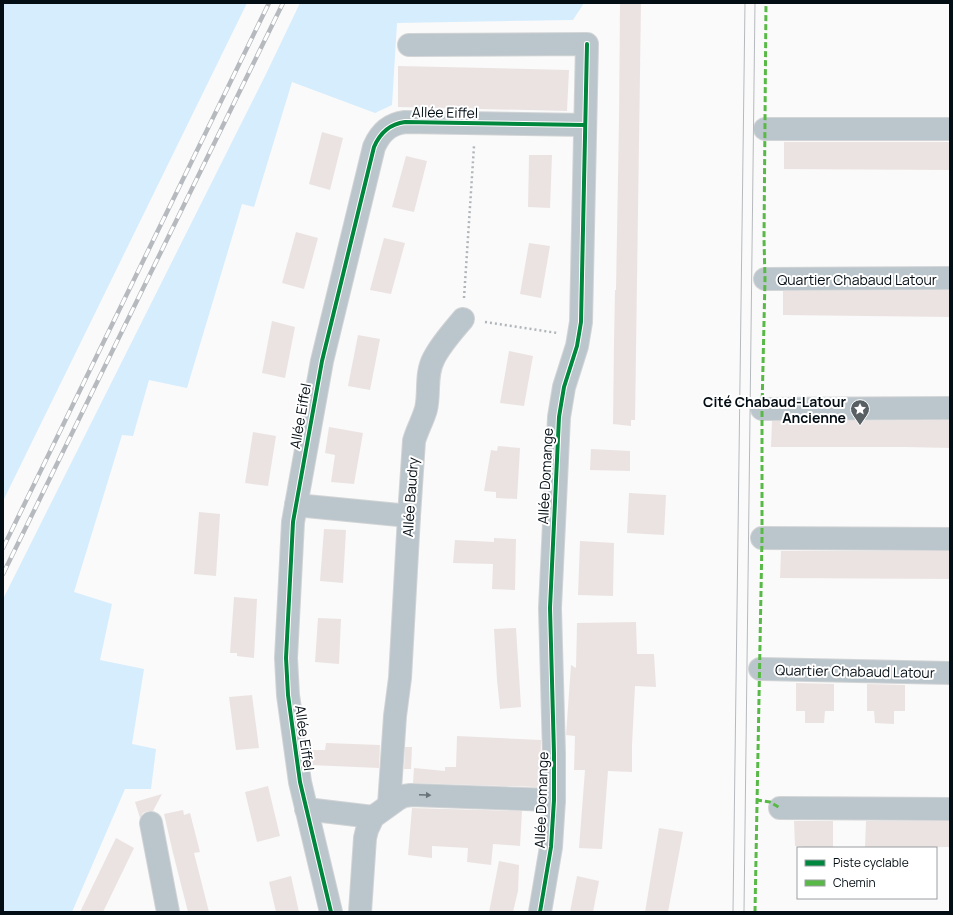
<svg xmlns="http://www.w3.org/2000/svg" width="953" height="915" viewBox="0 0 953 915" font-family="Manrope,sans-serif">
	<style>
		.green { fill: #d6edfd }
		.building { fill: #ebe3e1 }
		.lines { fill: none; stroke-linecap: round; stroke-linejoin: round }
		.minor-casing { stroke: #d2d4d5; stroke-width: 24 }
		.path { stroke: #afb5b9; stroke-width: 2.5; stroke-dasharray: 2 3; stroke-linecap: butt }
		.minor { stroke: #bbc5cc; stroke-width: 22 }
		.tram { stroke: #b6babe; stroke-width: 1 }
		.rail-casing { stroke: #b6babe; stroke-width: 4.5 }
		.rail { stroke: #fff; stroke-width: 3; stroke-dasharray: 9; stroke-linecap: butt }
		.quiet { stroke: #58b947; stroke-width: 3; stroke-dasharray: 6 3; stroke-linecap: butt }
		.cycleway-casing { stroke: #fff; stroke-width: 6 }
		.cycleway { stroke: #00873e; stroke-width: 4 }
		.oneway { fill: #687279 }
		.labels { text-anchor: middle; dominant-baseline: central; stroke-width: 4; stroke-linejoin: round; paint-order: stroke }
		.street-label { font-size: 14px; fill: #030d14; stroke: #fff }
		.poi-label { font-size: 14px; font-weight: bold; fill: #030d14; stroke: #fff; text-anchor: end }
	</style>
	<rect width="100%" height="100%" fill="#fafafa"/>
	<!-- green -->
	<g class="green">
		<polygon points="3,3 247,3 3,501"/>
		<polygon points="300,3 584,3 573,20 397,23 392,105 375,113 292,82 254,207 242,204 187,388 149,380 133,436 122,435 74,592 112,604 100,660 144,669 132,744 156,749 151,789 125,789 72,912 3,912 3,599 266,74"/>
	</g>
	<!-- building -->
	<g class="building">
		<polygon points="620,3 641,3 635,420 631,420 631,426 613,424 614,342 615,290 616,290 619,119"/>
		<polygon points="398,66 569,70 567,111 398,107"/>
		<polygon points="322,132 343,138 330,190 309,184"/>
		<polygon points="784,142 950,142 950,170 784,169"/>
		<polygon points="529,155 552,155 550,208 528,207"/>
		<polygon points="406,156 427,161 414,212 392,207"/>
		<polygon points="296,232 318,238 304,289 282,283"/>
		<polygon points="384,238 405,243 391,294 370,290"/>
		<polygon points="529,243 550,246 541,298 520,294"/>
		<polygon points="950,290 950,317 783,315 783,291"/>
		<polygon points="272,321 295,327 285,378 262,373"/>
		<polygon points="358,335 380,339 370,390 348,386"/>
		<polygon points="509,351 533,356 524,406 500,403"/>
		<polygon points="950,420 950,448 906,447 771,447 772,421"/>
		<polygon points="329,427 363,433 354,484 331,482 335,455 325,453"/>
		<polygon points="253,432 276,436 268,486 245,483"/>
		<polygon points="498,446 520,448 517,499 496,498 496,492 484,491 491,450 497,451"/>
		<polygon points="591,449 630,451 630,471 590,470"/>
		<polygon points="629,493 666,495 664,535 627,533"/>
		<polygon points="199,512 220,514 216,576 194,574"/>
		<polygon points="324,529 346,530 343,583 320,581"/>
		<polygon points="494,538 516,539 515,590 492,589 493,564 453,563 455,540 494,542"/>
		<polygon points="580,541 614,543 613,596 578,595"/>
		<polygon points="781,551 950,551 950,579 780,578"/>
		<polygon points="234,597 257,599 254,658 237,656 237,653 230,653"/>
		<polygon points="318,618 341,619 339,664 315,662"/>
		<polygon points="636,622 637,654 654,654 656,687 635,686 632,745 632,772 608,771 602,849 579,848 585,770 574,770 575,736 566,735 571,665 576,668 577,623"/>
		<polygon points="516,628 521,707 500,709 497,680 494,629"/>
		<polygon points="796,683 834,684 834,711 825,711 824,723 805,723 805,711 796,711"/>
		<polygon points="867,684 905,685 905,711 894,711 894,724 875,723 874,711 867,711"/>
		<polygon points="252,695 259,748 236,750 229,697"/>
		<polygon points="457,736 541,740 540,783 537,787 413,783 414,768 445,771 445,767 456,767"/>
		<polygon points="326,743 380,745 379,768 310,765 308,750 325,750"/>
		<polygon points="405,747 412,747 411,769 404,769"/>
		<polygon points="268,786 280,836 257,842 245,792"/>
		<polygon points="162,794 153,811 148,811 143,813 140,818 135,802"/>
		<polygon points="412,808 522,811 520,846 493,844 491,865 467,862 468,848 432,846 432,858 408,855"/>
		<polygon points="183,810 184,815 190,813 200,852 194,853 209,912 188,912 173,853 164,814"/>
		<polygon points="794,821 833,821 833,847 825,847 825,848 805,848 805,847 795,846"/>
		<polygon points="866,821 950,821 950,847 876,848 876,847 865,847"/>
		<polygon points="659,828 683,832 668,912 645,912"/>
		<polygon points="116,838 134,848 103,912 80,912"/>
		<polygon points="499,861 519,865 518,891 513,912 489,912"/>
		<polygon points="291,876 299,912 276,912 269,882"/>
		<polygon points="577,876 599,881 593,912 570,912"/>
	</g>
	<g class="lines">
		<!-- minor casing -->
		<g class="minor-casing">
			<g id="minor">
				<polyline points="409,45 587,44 581,322 577,346 564,387 559,417 550,608 554,754 554,800 551,847 540,912"/>
				<polyline points="765,129 950,129"/>
				<polyline points="765,279 950,278"/>
				<polyline points="762,409 950,408"/>
				<polyline points="296,505 409,516"/>
				<polyline points="762,538 950,539"/>
				<polyline points="760,669 950,673"/>
				<path d="M389 805 395 716 400 678 409 516 414 441C417 430 423 420 426 409 430 393 425 374 434 358 441 344 453 331 463 319"/>
				<polyline points="780,808 950,809"/>
				<polyline points="306,809 373,817"/>
				<polyline points="151,823 168,912"/>
				<path d="M331 912 300 782 288 695 286 658 293 522 322 361 374 147C380 133 389 124 405 122L585 125"/>
				<polyline points="360,912 365,838 367,830 373,817 398,799 404,796 411,795 554,800"/>
			</g>
		</g>
		<!-- path -->
		<g class="path">
			<polyline points="464,298 474,146"/>
			<polyline points="485,322 557,333"/>
		</g>
		<!-- minor -->
		<use href="#minor" class="minor"/>
		<!-- tram -->
		<g class="tram">
			<polyline points="733,912 745,3"/>
			<polyline points="744,912 755,3"/>
		</g>
		<!-- rail casing -->
		<g class="rail-casing">
			<g id="rail">
				<polyline points="3,548 269,3"/>
				<polyline points="3,574 283,3"/>
			</g>
		</g>
		<!-- rail -->
		<use href="#rail" class="rail"/>
		<!-- quiet -->
		<g class="quiet">
			<polyline points="756,800 770,802 780,808"/>
			<polyline points="755,912 762,538 762,409 765,279 764,239 766,3"/>
		</g>
		<!-- cycleway casing -->
		<g class="cycleway-casing">
			<g id="cycleway">
				<path d="M331 912 300 782 288 695 286 658 293 522 322 361 374 147C380 133 389 124 405 122L585 125"/>
				<polyline points="540,912 551,847 554,800 554,754 550,608 559,417 564,387 577,346 581,322 587,44"/>
			</g>
		</g>
		<!-- cycleway -->
		<use href="#cycleway" class="cycleway"/>
	</g>
	<!-- one-way arrows -->
	<defs><path id="oneway-solid" d="M-6-.8H1V-3.2L6.5 0L1 3.2V.8H-6Z"/></defs>
	<use class="oneway" href="#oneway-solid" transform="translate(425 795) rotate(2)"/>
	<!-- icons -->
	<defs>
		<g id="sight-pin" transform="scale(1)"><path d="M0 17L-7.5 6A9.5 9.5 0 1 1 7.5 6Z" fill="#596064" stroke="#fff"/><path d="M0-6L1.8-2.2L6-1.7L2.9 1.2L3.7 5.4L0 3.3L-3.7 5.4L-2.9 1.2L-6-1.7L-1.8-2.2Z" fill="#fff"/></g>
	</defs>
	<g fill-rule="evenodd">
		<use href="#sight-pin" x="860" y="409"/>
	</g>
	<g class="labels">
		<!-- street labels -->
		<g class="street-label">
			<text transform="translate(445 112) rotate(1)">Allée Eiffel</text>
			<text x="857" y="279">Quartier Chabaud Latour</text>
			<text transform="translate(300 416) rotate(-80)">Allée Eiffel</text>
			<text transform="translate(545 476) rotate(-87)">Allée Domange</text>
			<text transform="translate(410 497) rotate(-86)">Allée Baudry</text>
			<text transform="translate(855 671) rotate(1)">Quartier Chabaud Latour</text>
			<text transform="translate(305 738) rotate(82)">Allée Eiffel</text>
			<text transform="translate(541 800) rotate(-88)">Allée Domange</text>
		</g>
		<!-- poi labels -->
		<g class="poi-label">
			<text x="846" y="401">Cité Chabaud-Latour<tspan x="846" dy="16">Ancienne</tspan></text>
		</g>
	</g>
	<!-- border -->
	<rect width="953" height="915" fill="none" stroke="#030d14" stroke-width="8"/>
	<!-- legend -->
	<rect x="797" y="847" width="140" height="52" fill="#ffffff" stroke="#9a9ea1"/>
	<rect x="805" y="860" width="20" height="6" fill="#00873e" stroke="#9a9ea1"/>
	<text x="833" y="867" font-size="12" fill="#030d14">Piste cyclable</text>
	<rect x="805" y="880" width="20" height="6" fill="#58b947" stroke="#9a9ea1"/>
	<text x="833" y="887" font-size="12" fill="#030d14">Chemin</text>
</svg>
